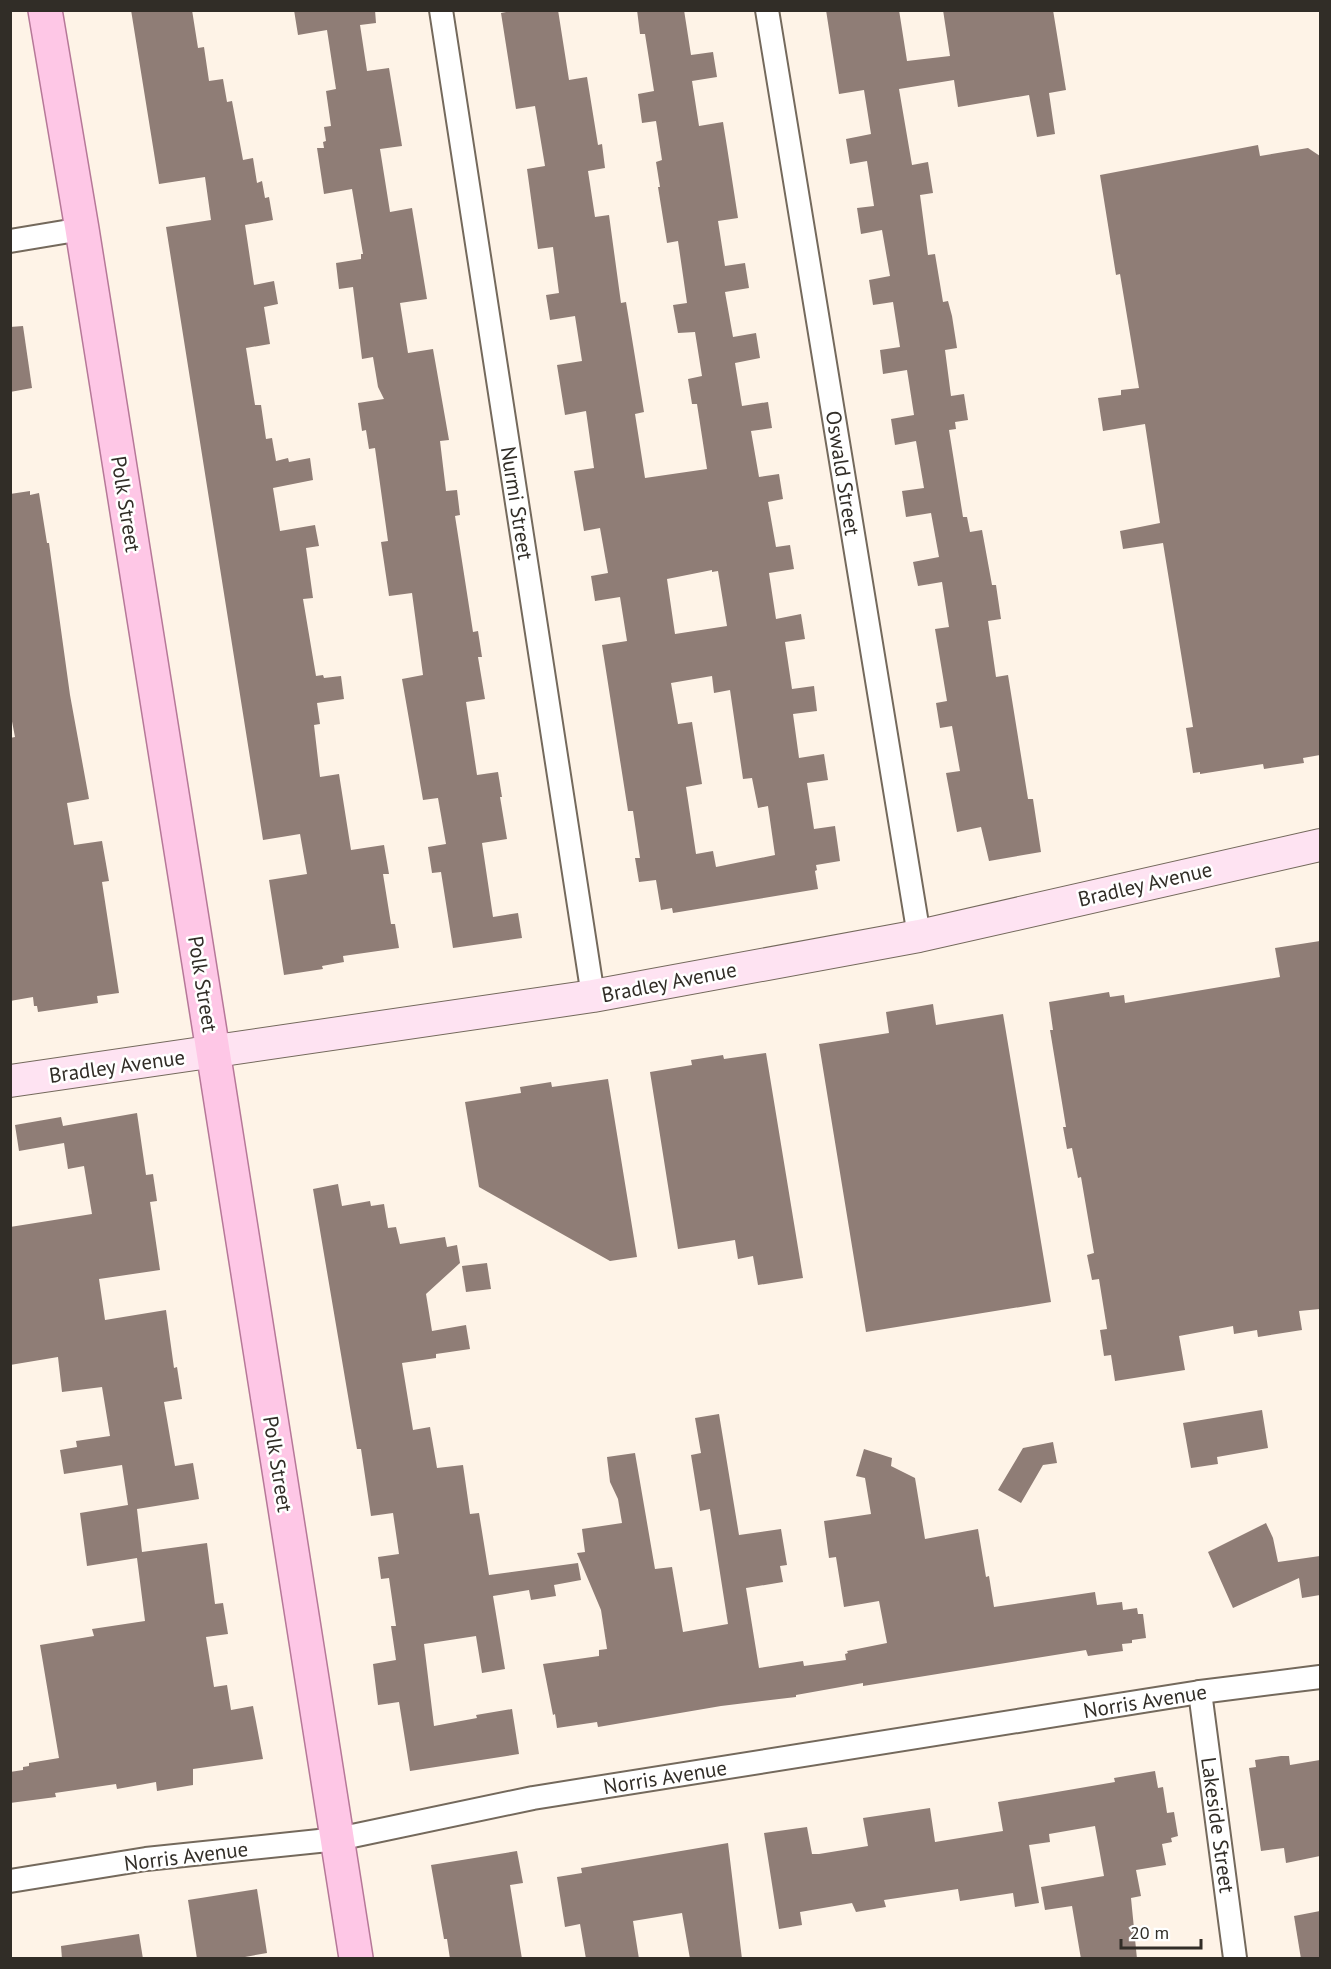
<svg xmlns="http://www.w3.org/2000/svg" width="1331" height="1969" viewBox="0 0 1331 1969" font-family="'PT Sans',sans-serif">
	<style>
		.building { fill: #8f7d76; fill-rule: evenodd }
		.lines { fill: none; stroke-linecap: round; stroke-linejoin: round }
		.street-casing { stroke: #74695c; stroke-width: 26 }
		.secondary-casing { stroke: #74695c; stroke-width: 34 }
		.primary-casing { stroke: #b67898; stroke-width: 36 }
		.street { stroke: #fff; stroke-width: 22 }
		.secondary { stroke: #fee3f2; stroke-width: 32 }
		.primary { stroke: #fec7e6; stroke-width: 33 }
		.labels { text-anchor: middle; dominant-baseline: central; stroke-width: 5; stroke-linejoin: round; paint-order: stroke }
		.street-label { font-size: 21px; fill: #312d27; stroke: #fff }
	</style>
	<rect width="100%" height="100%" fill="#fef3e7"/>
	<!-- building -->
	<g class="building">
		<polygon points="131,10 192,10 198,48 204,47 209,81 223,79 227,102 232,101 243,160 253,158 257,183 262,181 265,198 269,197 273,220 245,225 254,285 274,281 278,304 264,307 270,344 246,348 255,405 261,405 266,439 272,438 276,461 288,458 289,462 310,458 313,480 273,488 280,531 315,525 319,546 306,548 313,598 303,599 316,676 323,675 324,678 341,676 344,699 317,703 320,724 314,725 320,777 339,774 351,850 384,845 389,874 383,874 391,924 395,924 399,948 343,956 344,962 322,966 323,969 284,975 269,880 307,874 300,834 263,840 166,227 211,220 205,177 159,184"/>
		<polygon points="294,10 375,10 376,23 360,25 367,71 389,68 402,146 380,149 390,212 412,208 427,299 400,303 408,353 433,349 449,440 440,441 446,491 457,490 460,515 455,516 473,632 478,631 482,657 478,657 485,699 466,702 477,775 498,772 502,797 500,797 507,839 482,843 493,917 518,913 522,938 453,948 441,872 432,873 428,847 446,844 438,798 423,800 402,679 423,675 412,593 389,596 381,542 388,541 375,448 369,449 366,430 362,431 358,403 384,399 378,387 373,357 362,359 353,287 339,289 336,263 361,259 361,254 363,254 352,189 324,194 317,148 324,148 323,142 326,141 324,127 331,126 326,91 336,89 327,30 298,35"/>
		<path d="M516 10H558L569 80 587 77 598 145 602 144 605 168 588 171 595 217 609 215 621 303 626 302 644 412 635 414 645 478 707 469 697 404H692L688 379 702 376 695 332 678 333 673 305 687 303 678 241 667 243 658 187H660L656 162 662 160 656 121 642 123 638 94 654 91 645 34H640L637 10H684L691 55 713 52 717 77 692 81 699 126 723 122 727 147 738 218 718 221 725 266 745 263 749 288 725 292 733 337 756 333 760 358 735 363 742 406 768 402 772 428 751 431 759 477 779 474 783 499 768 502 776 547 790 545 794 569 769 573 776 619 801 614 805 639 785 642 792 689 814 686 817 711 793 714 799 758 824 754 828 780 807 783 814 829 835 826 840 861 816 865 817 870 815 871 818 889 673 913 672 908 661 910 656 880 639 882 635 858H640L633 811H628L602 645 627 641 620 597 595 601 591 576 608 573 600 528 584 531 574 471 594 468 586 411 565 415 557 365 582 361 575 316 550 320 546 295 559 293 553 247 538 249 527 169 545 166 535 106 516 109 501 13ZM712 570V572L718 571 727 626 675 634 667 579ZM712 676 714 693 730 690 743 779 752 778 758 808 768 806 775 855 716 867 713 851 696 854 686 787 702 784 692 722 678 724 671 683Z"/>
		<polygon points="826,10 899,10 907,61 950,56 943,10 1053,10 1066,90 1049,93 1055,134 1037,137 1029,95 958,107 954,80 899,89 912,165 928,162 933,193 920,195 928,255 935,254 943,302 948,301 952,316 957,348 945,350 951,396 964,394 968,420 955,422 956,429 949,430 963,517 967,517 970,532 982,530 992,585 996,585 1001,619 988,621 996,677 1008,675 1028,799 1033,799 1041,852 989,861 981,827 957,832 946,773 960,771 952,726 940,728 936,703 947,701 935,629 949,627 942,582 918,586 913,562 939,557 931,513 906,517 902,491 924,488 916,441 895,445 891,419 914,415 907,370 883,374 880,350 900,347 893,302 873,305 869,280 890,276 882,230 861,234 857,208 874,206 867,161 850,164 846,139 871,134 864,90 839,94"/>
		<polygon points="1258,145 1260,156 1308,148 1320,156 1320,755 1303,758 1304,763 1264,769 1263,764 1200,774 1200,772 1193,773 1186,728 1193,727 1163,543 1123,549 1120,531 1160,523 1145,424 1103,431 1098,398 1121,395 1121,390 1139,388 1120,274 1116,275 1100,175"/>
		<polygon points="23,326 32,388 10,392 10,327"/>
		<polygon points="30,491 30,495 39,493 47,543 49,543 70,695 89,799 67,803 74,845 102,841 109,881 102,882 119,993 97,996 98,1003 38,1012 37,1006 34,1006 33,997 10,1001 10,738 15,737 10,711 10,494"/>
		<polygon points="1320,941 1320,1309 1299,1311 1302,1330 1258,1337 1257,1330 1234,1334 1233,1326 1179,1336 1185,1370 1115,1381 1111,1355 1104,1356 1100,1330 1107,1329 1099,1279 1092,1280 1087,1255 1094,1253 1081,1177 1078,1178 1072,1148 1067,1149 1063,1127 1066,1127 1050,1030 1053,1030 1049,1002 1109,992 1110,997 1124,995 1125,1003 1280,977 1275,948"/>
		<polygon points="933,1004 936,1025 1003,1014 1051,1302 866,1332 819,1044 889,1033 886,1012"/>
		<polygon points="766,1053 803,1278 758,1285 753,1256 738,1259 735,1240 678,1249 650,1072 692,1065 691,1060 723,1055 724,1059"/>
		<polygon points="608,1079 637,1257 610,1261 479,1187 465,1102 521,1093 520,1087 551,1082 552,1087"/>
		<polygon points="137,1113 146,1175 153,1174 157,1201 150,1202 160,1270 99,1279 105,1320 166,1310 174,1368 177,1367 182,1399 164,1402 175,1466 193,1463 199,1499 137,1509 142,1552 207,1543 215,1604 223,1603 228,1634 206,1637 214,1687 227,1685 231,1710 253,1706 263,1759 193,1769 193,1785 157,1791 156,1782 117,1789 116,1784 55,1793 56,1797 10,1803 10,1772 23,1770 23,1767 29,1766 29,1763 59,1758 40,1645 94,1636 92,1629 145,1621 137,1558 87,1566 80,1513 128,1505 122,1465 64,1474 60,1450 77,1447 76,1441 110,1436 102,1387 62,1392 58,1357 10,1365 10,1227 92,1214 84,1166 68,1169 64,1143 19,1151 15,1125 61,1117 63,1126"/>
		<polygon points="338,1184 342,1206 370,1201 371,1206 384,1204 388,1228 396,1227 400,1244 445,1237 447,1247 457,1245 460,1263 426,1294 432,1331 466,1325 470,1349 436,1354 436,1358 402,1363 413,1430 430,1427 437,1468 463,1465 470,1514 479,1513 489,1575 578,1563 581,1580 554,1585 556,1596 531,1600 529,1590 493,1596 505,1669 482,1673 476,1636 424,1644 434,1726 477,1718 476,1715 512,1709 519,1754 410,1771 399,1702 378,1705 373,1664 396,1660 391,1626 396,1626 389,1578 381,1579 378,1557 399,1554 393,1513 371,1516 361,1449 357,1449 313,1189"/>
		<polygon points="487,1263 491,1289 466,1292 462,1266"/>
		<polygon points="1262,1410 1268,1448 1217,1457 1218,1464 1191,1468 1183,1423"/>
		<polygon points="719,1414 739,1535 781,1529 787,1565 780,1566 783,1582 746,1588 759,1668 803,1661 804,1666 846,1660 845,1654 848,1653 847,1651 887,1643 879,1601 844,1607 836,1557 829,1558 824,1521 871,1514 865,1478 856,1476 864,1449 892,1458 891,1466 915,1478 925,1539 978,1529 986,1577 989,1576 994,1607 1095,1592 1097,1605 1122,1602 1123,1610 1137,1608 1138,1614 1143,1614 1146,1638 1132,1640 1132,1643 1122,1644 1123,1651 1088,1656 1086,1650 863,1686 863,1683 796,1695 796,1697 721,1706 598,1727 597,1722 557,1728 555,1714 553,1715 543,1664 599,1656 599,1650 607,1649 601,1610 577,1553 585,1552 582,1529 622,1523 618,1499 610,1482 607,1457 635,1453 655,1569 672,1567 683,1632 728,1624 710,1509 700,1511 691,1455 701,1453 695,1418"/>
		<polygon points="1053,1442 1057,1463 1043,1465 1021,1503 998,1490 1023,1448"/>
		<polygon points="1266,1523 1273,1538 1278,1562 1320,1556 1320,1595 1302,1598 1299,1578 1233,1608 1208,1552"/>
		<polygon points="1281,1756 1289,1756 1290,1765 1320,1760 1320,1856 1286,1863 1284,1848 1261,1851 1249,1768 1256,1767 1255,1760"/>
		<polygon points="1155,1771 1158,1788 1163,1787 1167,1813 1174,1812 1178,1836 1171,1838 1172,1842 1162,1844 1166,1865 1136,1870 1141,1896 1131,1898 1137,1959 1081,1959 1072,1906 1045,1910 1041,1887 1104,1876 1095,1826 1049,1834 1050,1842 1029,1845 1039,1903 1015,1907 1013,1893 960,1901 958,1889 884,1900 886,1907 856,1912 852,1903 800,1912 802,1925 779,1929 764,1833 807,1827 812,1854 819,1854 868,1846 863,1818 930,1808 935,1842 1003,1831 998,1802 1115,1782 1114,1778"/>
		<polygon points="728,1843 742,1959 690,1959 682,1913 633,1921 639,1959 586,1959 580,1924 565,1927 557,1877 582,1873 581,1868"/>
		<polygon points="517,1851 523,1883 510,1885 522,1959 450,1959 447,1939 444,1939 431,1865"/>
		<polygon points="257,1889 267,1953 234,1959 197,1959 188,1900"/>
		<polygon points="1320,1911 1320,1959 1301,1959 1294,1916"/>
		<polygon points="139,1934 143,1959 62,1959 61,1946"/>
	</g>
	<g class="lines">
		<!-- street casing -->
		<g class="street-casing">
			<g id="street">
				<polyline points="441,10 593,996"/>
				<polyline points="767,10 919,936"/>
				<polyline points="10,241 82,229"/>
				<polyline points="1200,1692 1235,1958"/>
				<polyline points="10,1881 146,1859 338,1839 533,1798 1200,1692 1320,1677"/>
			</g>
		</g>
		<!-- secondary casing -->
		<g class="secondary-casing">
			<polyline id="secondary" points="10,1081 593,996 919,936 1320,845"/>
		</g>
		<!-- primary casing -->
		<g class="primary-casing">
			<polyline id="primary" points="45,10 82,229 213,1051 356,1958"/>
		</g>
		<!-- street -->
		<use href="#street" class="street"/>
		<!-- secondary -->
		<use href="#secondary" class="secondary"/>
		<!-- primary -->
		<use href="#primary" class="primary"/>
	</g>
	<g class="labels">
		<!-- street labels -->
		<g class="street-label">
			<text transform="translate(843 473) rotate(81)">Oswald Street</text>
			<text transform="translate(517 503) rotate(81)">Nurmi Street</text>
			<text transform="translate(126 504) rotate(81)">Polk Street</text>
			<text transform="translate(1145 884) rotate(-13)">Bradley Avenue</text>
			<text transform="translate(669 982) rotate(-11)">Bradley Avenue</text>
			<text transform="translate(203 984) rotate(81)">Polk Street</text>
			<text transform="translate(117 1066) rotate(-8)">Bradley Avenue</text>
			<text transform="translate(278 1464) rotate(81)">Polk Street</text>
			<text transform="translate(1145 1701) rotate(-9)">Norris Avenue</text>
			<text transform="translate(665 1777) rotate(-9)">Norris Avenue</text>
			<text transform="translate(1218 1825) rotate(82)">Lakeside Street</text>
			<text transform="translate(186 1856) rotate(-7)">Norris Avenue</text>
		</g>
	</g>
	<!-- border -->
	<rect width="1331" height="1969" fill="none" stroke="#312d27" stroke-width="24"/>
	<!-- scale -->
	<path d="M1121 1939v9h80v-9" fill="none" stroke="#312d27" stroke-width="3"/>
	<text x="1130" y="1939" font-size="18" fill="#312d27" stroke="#ffffff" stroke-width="4.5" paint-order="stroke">20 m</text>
</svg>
